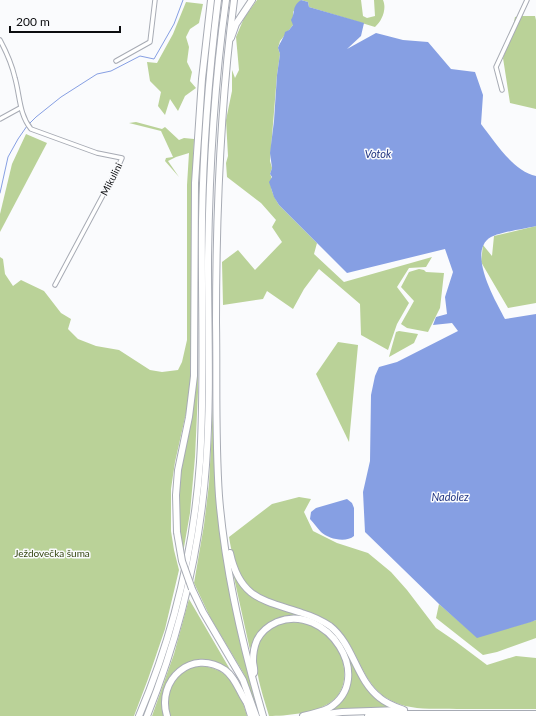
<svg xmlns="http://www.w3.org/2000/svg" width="536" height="716" viewBox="0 0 536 716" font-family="Lato,sans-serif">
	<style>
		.green { fill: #bad298 }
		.water { fill: #869fe3 }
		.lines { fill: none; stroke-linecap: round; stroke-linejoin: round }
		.stream { stroke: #869fe3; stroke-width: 1 }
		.minor-casing { stroke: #a7abb4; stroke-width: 5.5 }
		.motorway-casing { stroke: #a7abb4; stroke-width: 8 }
		.minor { stroke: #fff; stroke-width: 3.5 }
		.motorway { stroke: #fff; stroke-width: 6 }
		.motorway-bridge-casing { stroke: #a7abb4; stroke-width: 8; stroke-linecap: butt }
		.motorway-bridge { stroke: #fff; stroke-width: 6 }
		.labels { text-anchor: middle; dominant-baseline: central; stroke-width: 3; stroke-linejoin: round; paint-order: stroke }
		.street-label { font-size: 10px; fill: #0c0d10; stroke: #fafbfd }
		.park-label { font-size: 10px; fill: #344611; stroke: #fafbfd }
		.water-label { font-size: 11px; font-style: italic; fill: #213582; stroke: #fafbfd }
	</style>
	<rect width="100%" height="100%" fill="#fafbfd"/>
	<!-- green -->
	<g class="green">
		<polygon points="213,0 205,86 199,181 197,247 198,392 195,457 190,513 183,553 180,531 179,495 181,471 193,407 198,184 203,92"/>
		<path d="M257 0H361L363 16 367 18 375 16 374 0H383C387 9 382 21 375 27L309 7 308 2 301 0 293 12V25L280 41 278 48 280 54 277 75 270 161 272 168 270 174C273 179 270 181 271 187 272 193 276 200 279 205L317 243 314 254 344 282 432 257 426 267 409 268 397 287 409 303 397 324 388 350 361 335 360 304 319 269 304 289 293 309 267 291 263 299 223 305 222 262 238 250 255 270 282 242 272 227 276 220 261 203 227 177 226 163 228 156 226 120 232 91V70L235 78 239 70 236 37 244 18Z"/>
		<polygon points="186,2 203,4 199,23 190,29 186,37 189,47 187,62 192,72 190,81 196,88 185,96 178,111 170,99 165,115 158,106 161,92 150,81 147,62 157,63 173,34"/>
		<polygon points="520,16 535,16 536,20 536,109 510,103 503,58 511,36 515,17"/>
		<polygon points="136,122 162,129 165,127 179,140 184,138 194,139 191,232 191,354 190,390 186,413 175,462 171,489 171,531 174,550 179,570 165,629 148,679 134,716 0,716 0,257 3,259 5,274 13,286 21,280 44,291 61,313 71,319 68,329 78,339 96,346 119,350 150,370 162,372 178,370 182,362 187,340 187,185 189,153 176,157 168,161 179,177 165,161 166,158 173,157 161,131 129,123"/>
		<polygon points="26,134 47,143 0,232 0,214 12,164"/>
		<polygon points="536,226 536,303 508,308 481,262 483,245 492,256 494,236"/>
		<polygon points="419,269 424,270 426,272 444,273 440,308 428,332 407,328 401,324 414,301 401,287 409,272"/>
		<polygon points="399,331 418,334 414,343 389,357 396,332"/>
		<polygon points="338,342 358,345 349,442 316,374"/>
		<polygon points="213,407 215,484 222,550 240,643 260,716 244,674 210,617 194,583 204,525 209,484"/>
		<path d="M299 497 311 499 304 512 313 531 337 543 368 553 391 572 407 590 436 628 455 641 487 665 516 656 536 658V709C510 709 483 709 457 709 437 708 413 711 394 702 361 688 360 649 336 627 325 617 311 613 298 609 252 595 237 587 229 537L272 504Z"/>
		<path d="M233 573C250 606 283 608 315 621 293 617 277 612 261 631 255 638 252 642 250 650Z"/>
		<path d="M189 599 235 678C229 672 224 665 216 663 210 660 204 662 198 662 194 663 189 663 186 664 166 671 157 698 165 716H152L174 654Z"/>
		<polygon points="439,604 477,637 536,620 536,638 497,652 483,655 436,618"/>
		<path d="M287 622C300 622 313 624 324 632 345 648 355 688 328 704 313 713 286 716 269 716 260 684 238 633 287 622Z"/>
		<path d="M323 624C334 633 342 643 349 655 356 670 361 687 375 697 381 702 387 705 394 708L325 712 343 697 348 659 346 653 338 639Z"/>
		<path d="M197 666C229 666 239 688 247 716H170C161 693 174 672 197 666Z"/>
	</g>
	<!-- water -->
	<g class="water">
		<path d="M301 0 308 2 309 7 364 23 361 36 347 49 376 33 403 40 428 42 451 69 475 72 483 95 481 124C495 142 513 171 536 176V226C524 229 500 232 491 237 466 251 496 302 505 319L536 314V620L531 622 477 638 439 604 365 532 363 492 370 461 371 395 375 376 379 367 397 362 458 331 452 323 433 325 436 317 447 314 445 297 453 272 445 249 347 273 279 205 274 197 269 182 272 177 270 174 272 168 270 153 274 121 277 75 280 54 278 48C280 42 284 38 285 32L289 30 293 25 291 20C296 12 291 7 301 0Z"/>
		<path d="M347 499 352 503 354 508V536C346 543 328 539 321 532 317 528 314 523 310 519L311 512 316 508Z"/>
	</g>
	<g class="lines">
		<!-- stream -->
		<g class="stream">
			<polyline points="29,124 36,117 61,97 97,74 111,71 140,56 154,59 174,24 183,0"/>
			<polyline points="0,193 8,157 18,139 27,126"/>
		</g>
		<!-- minor casing -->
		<g class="minor-casing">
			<g id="minor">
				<path d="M0 40C7 53 12 65 15 78 20 96 19 114 31 129L97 153 122 158 117 169 55 285"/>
				<polyline points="116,61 150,42 155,0"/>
				<polyline points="502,90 496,67 527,0"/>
				<polyline points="0,119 20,108"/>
			</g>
		</g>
		<!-- motorway casing -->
		<g class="motorway-casing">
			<g id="motorway">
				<path d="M234 0C220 107 216 214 216 322 217 380 215 438 219 496 225 571 242 644 263 716"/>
				<polyline points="231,38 236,24 252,0"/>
				<polyline points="177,532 176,495 178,470 189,417 194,376 195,183 202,79 211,0"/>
				<path d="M230 553C240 599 263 600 302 613 312 616 321 620 330 626 354 645 356 680 380 698 387 704 396 707 404 710"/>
				<polyline points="192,589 203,612 243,680 256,716"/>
				<path d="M254 673C255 669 253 665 253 661 253 654 254 647 257 640 261 632 268 626 277 622 326 602 377 678 329 708 321 712 312 714 303 716"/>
				<polyline points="246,700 251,716"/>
				<polyline points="319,715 342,712 400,710"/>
				<path d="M139 716C173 636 194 548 200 462 205 382 201 302 202 221 203 148 209 73 218 0"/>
				<path d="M147 716C179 636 200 551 206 465 211 398 208 329 208 261 209 174 214 86 226 0"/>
				<path d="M167 716C156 680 192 648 225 670 236 678 239 692 247 703"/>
				<polyline points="368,716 406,714 536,714"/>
			</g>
		</g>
		<!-- minor -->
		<use href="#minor" class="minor"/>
		<!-- motorway -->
		<use href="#motorway" class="motorway"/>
		<!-- motorway-bridge casing -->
		<g class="motorway-bridge-casing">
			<polyline id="motorway-bridge" points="177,532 182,561 192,589"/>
		</g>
		<!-- motorway-bridge -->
		<use href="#motorway-bridge" class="motorway-bridge"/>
	</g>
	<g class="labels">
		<!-- street labels -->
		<g class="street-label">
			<text transform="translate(111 179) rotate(-63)">Mikulini</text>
		</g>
		<!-- park labels -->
		<g class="park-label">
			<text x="52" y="553">Ježdovečka šuma</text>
		</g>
		<!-- water labels -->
		<g class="water-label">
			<text x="378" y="153">Votok</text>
			<text x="450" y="496">Nadolez</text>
		</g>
	</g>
	<!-- scale -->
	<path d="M10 26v6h110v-6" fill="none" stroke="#0c0d10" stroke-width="2"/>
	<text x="16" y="26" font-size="12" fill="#0c0d10" stroke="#fafbfd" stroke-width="3" paint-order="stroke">200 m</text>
</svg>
